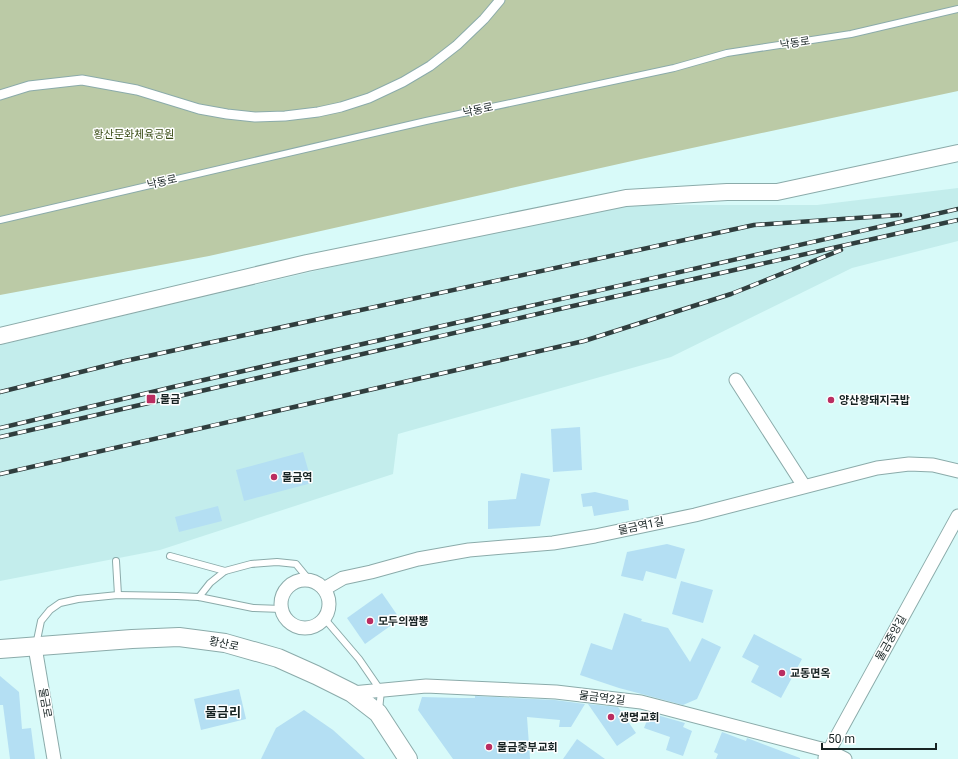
<svg xmlns="http://www.w3.org/2000/svg" width="958" height="759" viewBox="0 0 958 759" font-family="Roboto,'Noto Sans KR',sans-serif">
	<style>
		.built { fill: #c3edec }
		.green { fill: #bbcaa6 }
		.building { fill: #b4dff3 }
		.lines { fill: none; stroke-linecap: round; stroke-linejoin: round }
		.service-casing { stroke: #8babaa; stroke-width: 8 }
		.pedestrian-casing { stroke: #8babaa; stroke-width: 11 }
		.minor-casing { stroke: #8babaa; stroke-width: 15 }
		.tertiary-casing { stroke: #8babaa; stroke-width: 18 }
		.secondary-casing { stroke: #8babaa; stroke-width: 20 }
		.service { stroke: #fff; stroke-width: 6 }
		.pedestrian { stroke: #fff; stroke-width: 9 }
		.minor { stroke: #fff; stroke-width: 13 }
		.tertiary { stroke: #fff; stroke-width: 16 }
		.secondary { stroke: #fff; stroke-width: 18 }
		.rail-casing { stroke: #303e3e; stroke-width: 4.5 }
		.rail { stroke: #fff; stroke-width: 3; stroke-dasharray: 9; stroke-linecap: butt }
		.poi-dot { fill: #ba2d61; stroke: #fff; stroke-width: 1.5 }
		.labels { text-anchor: middle; dominant-baseline: central; stroke-width: 3; stroke-linejoin: round; paint-order: stroke }
		.street-label { font-size: 11px; fill: #172323; stroke: #fff }
		.park-label { font-size: 11px; fill: #364912; stroke: #fff }
		.poi-label { font-size: 11px; font-weight: bold; fill: #172323; stroke: #fff; text-anchor: start }
		.quarter-label { font-size: 13px; font-weight: bold; fill: #172323; stroke: #fff }
	</style>
	<rect width="100%" height="100%" fill="#d8faf9"/>
	<!-- built -->
	<polygon class="built" points="958,188 958,241 852,268 671,357 398,434 393,474 160,550 0,581 0,345 596,205 817,205"/>
	<!-- green -->
	<polygon class="green" points="0,0 958,0 958,91 641,159 209,256 0,295"/>
	<!-- building -->
	<g class="building">
		<polygon points="580,427 582,470 553,472 551,429"/>
		<polygon points="303,452 312,483 244,501 236,470"/>
		<polygon points="521,473 550,479 540,526 488,529 488,501 516,499"/>
		<polygon points="595,492 628,500 629,510 594,516 592,506 583,507 581,494"/>
		<polygon points="218,506 222,521 179,532 175,517"/>
		<polygon points="667,544 685,549 676,579 646,571 643,581 621,576 627,552"/>
		<polygon points="681,581 713,590 703,623 672,614"/>
		<polygon points="382,593 400,619 365,644 347,618"/>
		<polygon points="624,613 642,619 641,621 668,628 690,662 702,638 721,647 697,699 683,705 619,688 580,675 591,643 612,650"/>
		<polygon points="754,634 802,659 781,698 751,682 759,666 742,657"/>
		<polygon points="0,676 19,692 22,729 31,728 35,759 10,759 3,705 0,705"/>
		<polygon points="239,689 246,719 201,730 194,699"/>
		<polygon points="475,696 555,700 585,704 571,727 559,727 560,720 527,717 530,759 453,759 418,710 422,697 460,698 475,698"/>
		<polygon points="588,704 618,707 636,733 617,746"/>
		<polygon points="304,710 333,730 365,759 261,759 276,728"/>
		<polygon points="650,713 685,723 683,727 692,731 683,756 666,750 670,737 644,728"/>
		<polygon points="722,732 746,741 747,738 800,758 800,759 716,759 718,754 714,752"/>
		<polygon points="577,739 605,759 563,759"/>
	</g>
	<g class="lines">
		<!-- service casing -->
		<g class="service-casing">
			<g id="service">
				<polyline points="0,220 426,121 674,68 727,53 851,34 958,9"/>
				<polyline points="170,556 225,571"/>
				<polyline points="116,561 118,595"/>
				<polyline points="199,597 210,583 225,571 251,564 277,562 296,564 310,581"/>
				<polyline points="324,618 359,659 381,691 379,710"/>
				<polyline points="36,645 41,621 50,610 60,603 78,599 118,595 177,596 199,597 253,608 282,609"/>
			</g>
		</g>
		<!-- pedestrian casing -->
		<g class="pedestrian-casing">
			<polyline id="pedestrian" points="0,95 29,86 82,80 137,90 199,109 227,114 255,117 285,116 318,112 341,107 369,98 403,82 430,66 457,45 484,19 500,0"/>
		</g>
		<!-- minor casing -->
		<g class="minor-casing">
			<g id="minor">
				<polyline points="736,380 804,486"/>
				<circle cx="305" cy="604" r="24"/>
				<polyline points="324,589 343,578 371,572 418,559 469,550 553,543 595,536 695,515 877,468 909,464 933,465 958,471"/>
				<polyline points="35,647 54,759"/>
				<polyline points="352,693 426,686 556,692 641,702 829,751 845,759"/>
				<polyline points="825,758 958,516"/>
			</g>
		</g>
		<!-- tertiary casing -->
		<g class="tertiary-casing">
			<polyline id="tertiary" points="0,336 307,263 626,198 727,192 777,192 958,153"/>
		</g>
		<!-- secondary casing -->
		<g class="secondary-casing">
			<polyline id="secondary" points="0,649 132,639 179,637 225,643 278,658 316,675 352,693 378,713 408,759"/>
		</g>
		<!-- service -->
		<use href="#service" class="service"/>
		<!-- pedestrian -->
		<use href="#pedestrian" class="pedestrian"/>
		<!-- minor -->
		<use href="#minor" class="minor"/>
		<!-- tertiary -->
		<use href="#tertiary" class="tertiary"/>
		<!-- secondary -->
		<use href="#secondary" class="secondary"/>
		<!-- rail casing -->
		<g class="rail-casing">
			<g id="rail">
				<polyline points="0,392 125,361 754,225 900,215"/>
				<polyline points="0,428 173,387 958,209"/>
				<polyline points="0,437 546,312 958,220"/>
				<polyline points="0,474 584,341 731,294 841,250"/>
			</g>
		</g>
		<!-- rail -->
		<use href="#rail" class="rail"/>
	</g>
	<!-- markers -->
	<g class="poi-dot">
		<rect x="146" y="394" width="10" height="10" rx="2"/>
		<circle cx="831" cy="400" r="4"/>
		<circle cx="274" cy="477" r="4"/>
		<circle cx="370" cy="621" r="4"/>
		<circle cx="782" cy="673" r="4"/>
		<circle cx="611" cy="717" r="4"/>
		<circle cx="489" cy="747" r="4"/>
	</g>
	<g class="labels">
		<!-- street labels -->
		<g class="street-label">
			<text transform="translate(795 43) rotate(-9)">낙동로</text>
			<text transform="translate(478 110) rotate(-12)">낙동로</text>
			<text transform="translate(162 182) rotate(-13)">낙동로</text>
			<text transform="translate(641 526) rotate(-12)">물금역1길</text>
			<text transform="translate(891 638) rotate(-61)">물금중앙길</text>
			<text transform="translate(224 644) rotate(12)">황산로</text>
			<text transform="translate(602 698) rotate(7)">물금역2길</text>
			<text transform="translate(45 703) rotate(80)">물금로</text>
		</g>
		<!-- park labels -->
		<g class="park-label">
			<text x="134" y="134">황산문화체육공원</text>
		</g>
		<!-- poi labels -->
		<g class="poi-label">
			<text x="160" y="399">물금</text>
			<text x="839" y="400">양산왕돼지국밥</text>
			<text x="282" y="477">물금역</text>
			<text x="378" y="621">모두의짬뽕</text>
			<text x="790" y="673">교동면옥</text>
			<text x="619" y="717">생명교회</text>
			<text x="497" y="747">물금중부교회</text>
		</g>
		<!-- quarter labels -->
		<g class="quarter-label">
			<text x="223" y="712">물금리</text>
		</g>
	</g>
	<!-- scale -->
	<path d="M822 743v6h114v-6" fill="none" stroke="#172323" stroke-width="2"/>
	<text x="828" y="743" font-size="12" fill="#172323" stroke="#ffffff" stroke-width="3" paint-order="stroke">50 m</text>
</svg>
